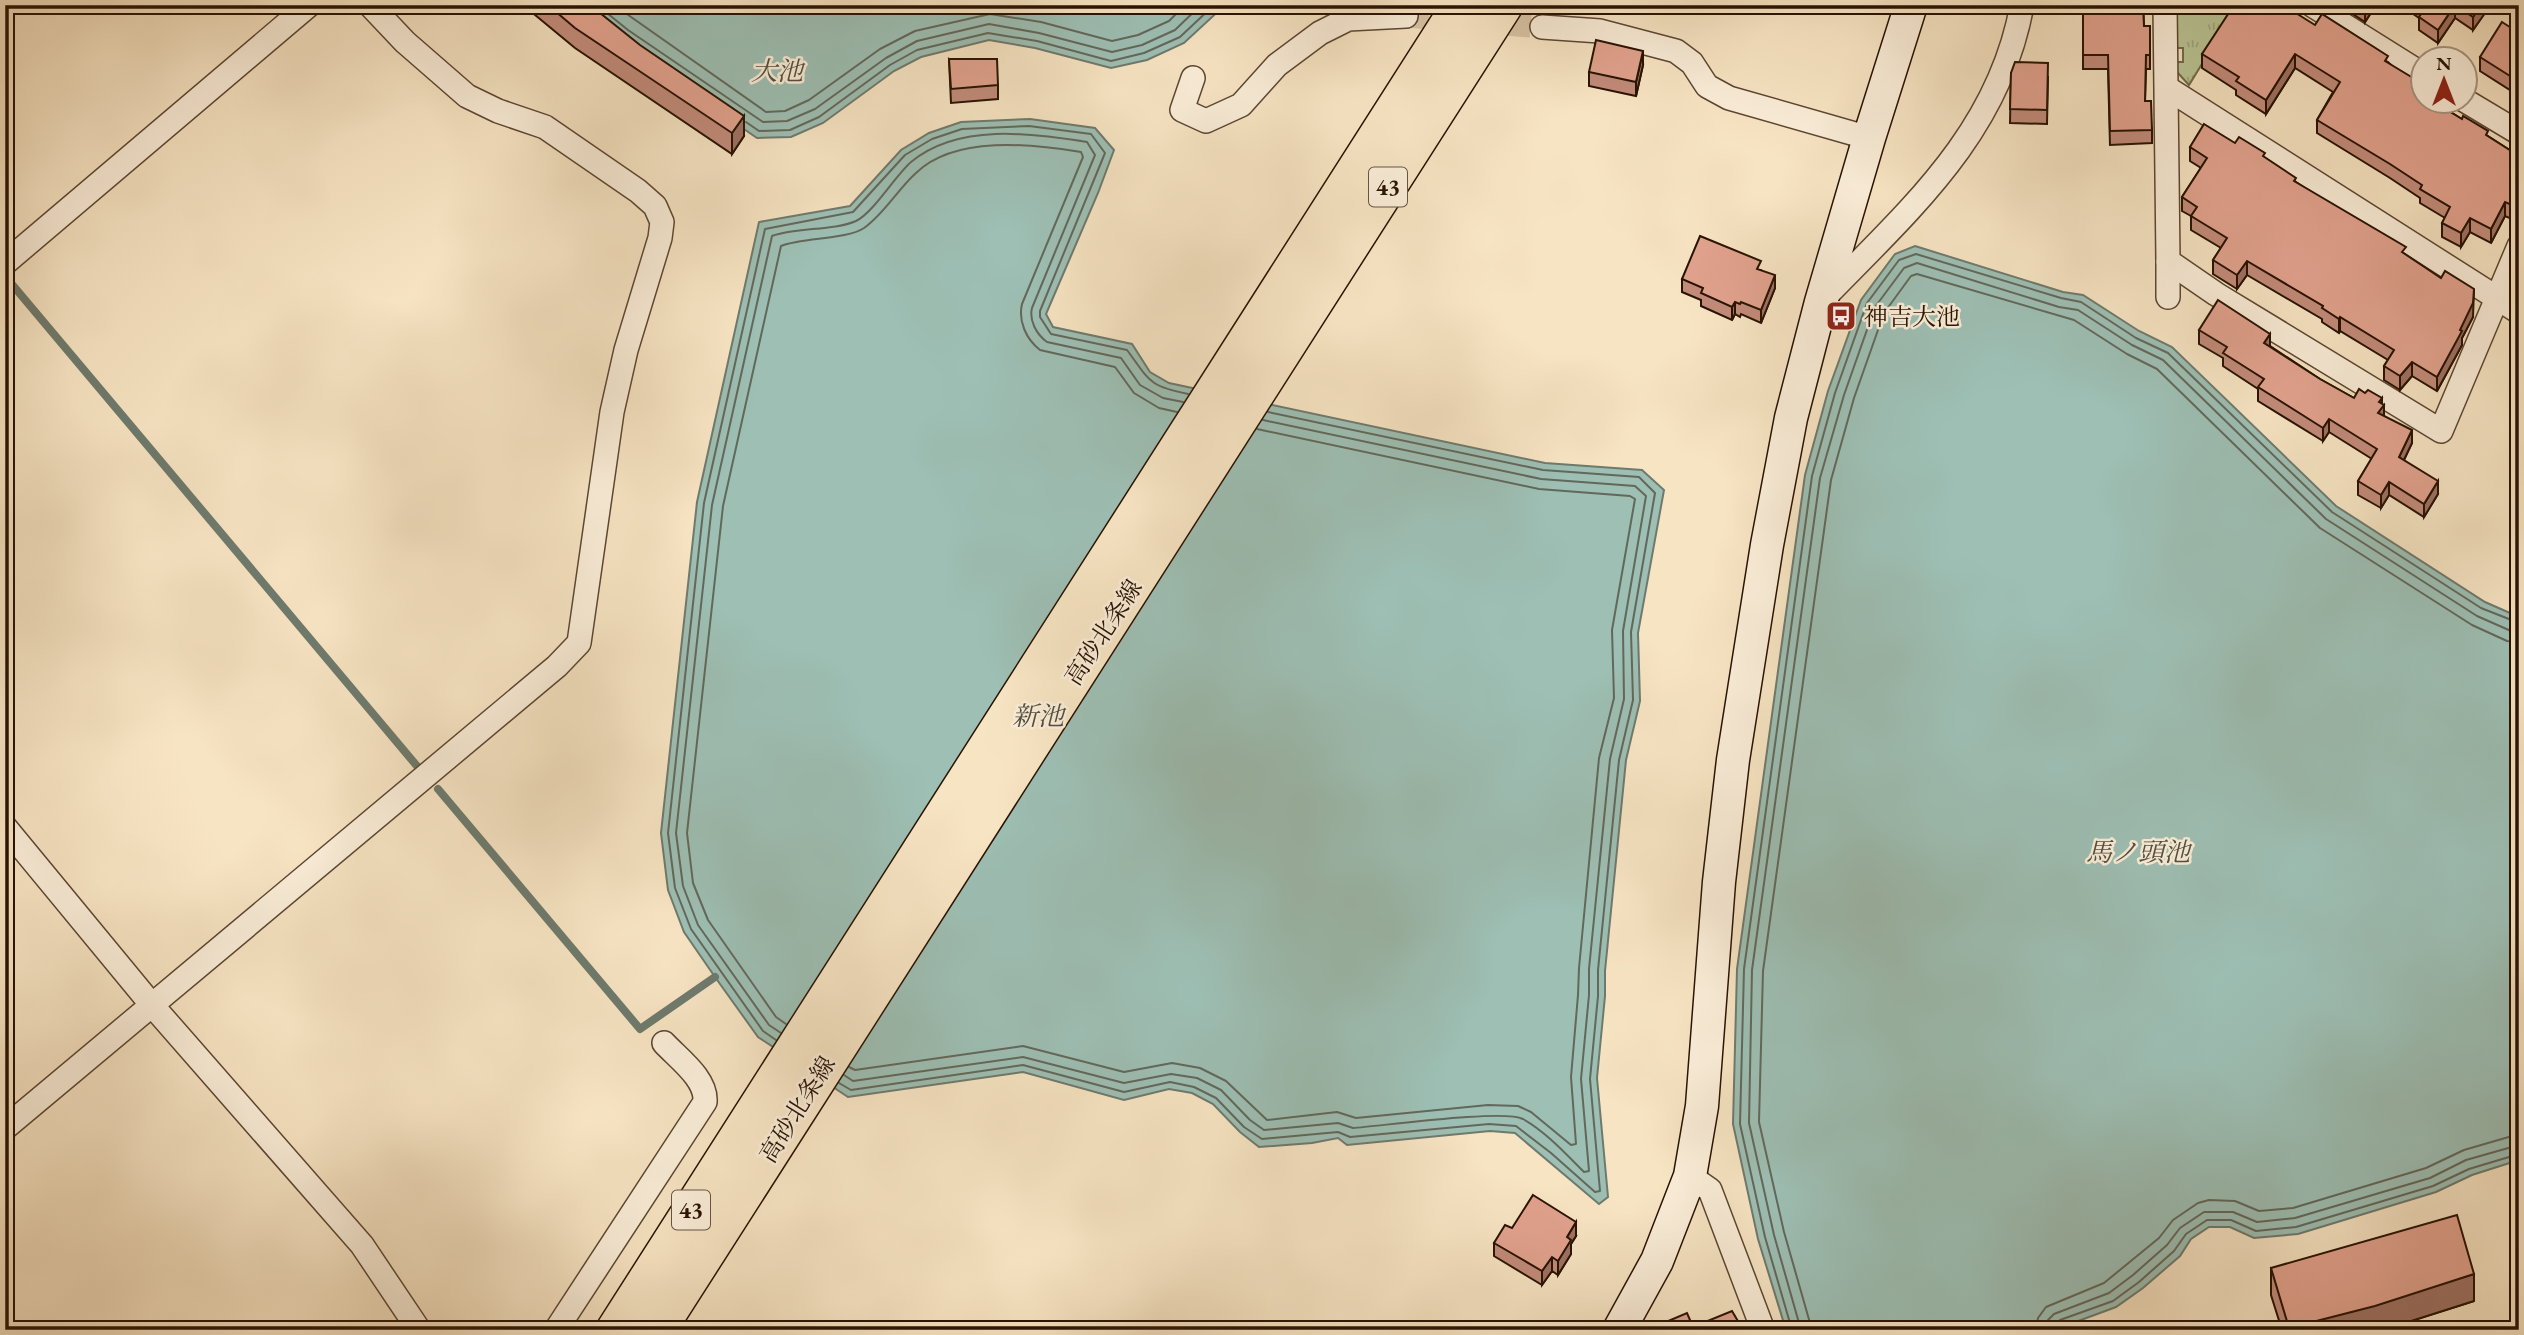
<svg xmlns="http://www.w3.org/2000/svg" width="2524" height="1335" viewBox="0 0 2524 1335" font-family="'EB Garamond','Noto Serif JP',serif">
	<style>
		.park { fill: url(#park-tufts); stroke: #716c4c; stroke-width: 2 }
		.water { fill: #9dbfb4; stroke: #6e7a6d; stroke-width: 2 }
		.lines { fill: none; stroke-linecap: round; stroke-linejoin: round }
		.shore { stroke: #62685b; stroke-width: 2 }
		.stream { stroke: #6e7a6d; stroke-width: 8 }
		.street-tunnel { stroke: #d8c4a6; stroke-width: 23; stroke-dasharray: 23 11; stroke-linecap: butt }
		.street-casing { stroke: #5c4632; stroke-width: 26 }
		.secondary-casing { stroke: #281202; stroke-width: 35 }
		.primary-casing { stroke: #281202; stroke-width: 40 }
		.street { stroke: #faedd8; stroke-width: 23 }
		.secondary { stroke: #faedd8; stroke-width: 32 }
		.primary { stroke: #f7e4c3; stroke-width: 37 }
		.wall { fill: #c28b7a; stroke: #281202; stroke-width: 2 }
		.shaded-wall { fill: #9e7163; stroke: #281202; stroke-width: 2 }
		.building { fill: #e1a28e; stroke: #281202; stroke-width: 2 }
		.labels { text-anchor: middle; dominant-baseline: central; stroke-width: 5; stroke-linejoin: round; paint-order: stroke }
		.shield { fill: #faedd8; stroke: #675442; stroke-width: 2 }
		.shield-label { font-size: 23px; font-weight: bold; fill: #281202 }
		.poi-label { font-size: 24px; fill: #281202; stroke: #faedd8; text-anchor: start }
		.street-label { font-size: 24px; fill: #281202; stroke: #faedd8 }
		.water-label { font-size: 26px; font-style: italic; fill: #514f40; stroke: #faedd8 }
	</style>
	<defs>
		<pattern id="park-tufts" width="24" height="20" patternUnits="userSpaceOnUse" patternTransform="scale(1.75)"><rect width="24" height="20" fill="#bac595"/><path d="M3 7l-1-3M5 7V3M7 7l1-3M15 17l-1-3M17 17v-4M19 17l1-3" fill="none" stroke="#a0a87f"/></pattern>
	</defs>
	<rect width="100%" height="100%" fill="#f7e4c3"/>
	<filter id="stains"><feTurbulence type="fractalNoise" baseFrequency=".00286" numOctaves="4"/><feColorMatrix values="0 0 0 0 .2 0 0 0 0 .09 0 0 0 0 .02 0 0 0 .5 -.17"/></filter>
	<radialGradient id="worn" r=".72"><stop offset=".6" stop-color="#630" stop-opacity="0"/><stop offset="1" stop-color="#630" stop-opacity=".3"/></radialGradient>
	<!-- park -->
	<polygon class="park" points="2174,5 2238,5 2189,85 2177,72 2175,62 2183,62 2183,48 2175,48"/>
	<!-- water -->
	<g class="water">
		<polygon points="572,5 1225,5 1184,43 1147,60 1111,68 1035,48 989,40 921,57 894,71 823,123 791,137 757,138 619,43"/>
		<polygon points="1030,119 1095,128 1114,150 1098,193 1046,314 1053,327 1132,344 1150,372 1169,383 1545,463 1642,470 1664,490 1638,633 1640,701 1626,760 1605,971 1605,996 1597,1078 1608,1197 1599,1204 1515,1133 1490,1131 1347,1145 1338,1138 1312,1143 1259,1147 1240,1132 1213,1104 1192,1093 1169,1089 1124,1100 1023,1072 848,1097 758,1037 715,977 684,932 668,890 661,833 697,502 759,222 850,206 901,150 929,133 961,122"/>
		<polygon points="1915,246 2063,292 2083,295 2139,331 2172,347 2336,506 2485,602 2519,617 2519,1160 2472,1175 2436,1192 2298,1234 2254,1238 2230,1227 2209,1227 2191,1239 2180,1256 2143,1288 2116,1307 2054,1330 1786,1330 1758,1239 1733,1124 1737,969 1805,475 1828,391 1861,300 1895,254"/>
	</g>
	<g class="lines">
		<!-- shore -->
		<g class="shore">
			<polyline points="597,5 628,30 763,122 787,121 815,109 886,58 917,41 989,24 1039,33 1112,52 1142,45 1175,30 1201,5"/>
			<polyline points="614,5 766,112 785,111 809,100 880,49 915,31 990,14 1041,22 1112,41 1138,35 1169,21 1185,5"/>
			<polyline points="746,122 759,131 790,130 819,117 890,65 917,50 988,33 1037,41 1111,61 1144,53 1180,37 1214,5"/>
			<path d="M786 1024 776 1017 708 920 693 883 687 833 723 506 781 246C803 237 846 240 864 228 884 214 898 189 916 173 955 135 1032 144 1081 152L1083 157 1022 304C1018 321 1026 339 1040 350L1115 367 1134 393 1159 408 1177 412"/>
			<path d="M781 1033 769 1025 698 925 683 886 676 833 712 505 772 236C796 227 833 231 856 221 873 213 895 176 911 162 958 123 1031 133 1087 142L1095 155 1032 308C1029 320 1036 334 1047 342L1121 358 1140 385 1163 398 1183 402"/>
			<path d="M776 1040 763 1031 691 929 675 888 668 833 704 503 765 229 853 212 905 155 932 139 962 129 1029 126 1091 134 1105 153 1040 311V317L1051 334 1127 350C1150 381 1148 386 1188 394"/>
			<polyline points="849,1067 855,1070 1023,1046 1124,1072 1172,1063 1200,1068 1226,1081 1267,1120 1337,1112 1356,1118 1488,1105 1518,1106 1531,1112 1571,1145 1576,1144 1571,1077 1578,995 1579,968 1599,758 1614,698 1612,630 1635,499 1630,496 1539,489 1257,429"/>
			<path d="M844 1075 853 1081 1023 1057 1124 1083 1171 1074 1197 1078 1221 1090 1250 1120 1264 1130 1338 1123 1353 1128C1382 1126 1504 1109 1523 1119 1546 1132 1566 1154 1584 1172L1589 1171 1581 1079 1589 995V969L1610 759 1624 699 1623 631 1646 496 1635 486 1541 479 1263 420"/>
			<polyline points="839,1083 851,1090 1023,1065 1124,1092 1170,1082 1194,1087 1216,1098 1244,1127 1262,1139 1338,1132 1350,1137 1489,1124 1516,1126 1551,1153 1595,1192 1600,1191 1590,1079 1598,996 1598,970 1619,760 1633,700 1631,632 1655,493 1639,477 1543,470 1268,412"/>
			<polyline points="1792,1330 1765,1237 1740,1124 1744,969 1812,476 1835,393 1867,303 1899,260 1916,254 2061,298 2081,302 2136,338 2168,353 2332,512 2481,608 2519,623"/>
			<polyline points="1801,1330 1774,1235 1749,1123 1752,970 1820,478 1844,395 1875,307 1904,268 1917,263 2059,307 2078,310 2132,345 2163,360 2326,519 2477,616 2511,631 2519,632"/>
			<polyline points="1812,1330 1784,1232 1759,1122 1763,971 1831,480 1854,398 1884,313 1911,276 1917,274 2074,320 2127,354 2157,369 2320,528 2472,625 2507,641 2519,642"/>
			<polyline points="2036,1330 2038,1318 2046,1307 2104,1283 2159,1238 2173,1220 2198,1203 2209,1200 2235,1201 2259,1211 2293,1208 2426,1168 2464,1150 2519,1134"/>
			<polyline points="2046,1330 2048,1320 2054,1314 2109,1293 2133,1275 2167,1245 2180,1228 2204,1212 2233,1212 2257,1222 2295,1218 2430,1178 2466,1160 2519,1145"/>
			<polyline points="2055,1330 2060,1320 2113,1301 2139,1282 2174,1251 2186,1234 2207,1220 2231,1220 2256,1231 2296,1227 2433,1186 2469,1169 2519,1154"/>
		</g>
		<!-- stream -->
		<g class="stream">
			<polyline points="5,276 417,766"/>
			<polyline points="438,789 640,1029 715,977"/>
		</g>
		<!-- street-tunnel -->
		<polyline class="street-tunnel" points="1406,16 1542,27"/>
		<!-- street casing -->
		<g class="street-casing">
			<g id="street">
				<polyline points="2165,5 2168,261 2216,294 2441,431 2519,246"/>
				<polyline points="2312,5 2422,74"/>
				<polyline points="1542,27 1600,31 1676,51 1692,63 1707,86 1729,98 1869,138"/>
				<polyline points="1193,78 1182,110 1206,121 1241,105 1277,65 1320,33 1348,19 1406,16"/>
				<polyline points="2167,88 2519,312"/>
				<polyline points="2464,100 2519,133"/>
				<polyline points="2168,261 2168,297"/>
				<polyline points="5,263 309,5"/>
				<path d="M1823 299C1909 210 1999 133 2022 5"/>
				<polyline points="5,827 151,1004 362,1245 419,1330"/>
				<polyline points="5,1128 557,666 579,643 612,412 626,350 660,238 662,222 655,206 638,191 545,127 498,111 467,96 405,42 370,5"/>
				<polyline points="1690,1176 1710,1190 1763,1330"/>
				<path d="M556 1330 705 1102C707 1079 679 1059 664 1043"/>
			</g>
		</g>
		<!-- secondary casing -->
		<g class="secondary-casing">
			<polyline id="secondary" points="1619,1330 1657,1261 1690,1176 1702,1106 1719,882 1733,760 1767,545 1791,418 1821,302 1869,138 1911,5"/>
		</g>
		<!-- primary casing -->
		<g class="primary-casing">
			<g id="primary">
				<polyline points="615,1330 1461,5"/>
				<polyline points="657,1330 1504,5"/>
			</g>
		</g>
		<!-- street -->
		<use href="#street" class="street"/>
		<!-- secondary -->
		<use href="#secondary" class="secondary"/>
		<!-- primary -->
		<use href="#primary" class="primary"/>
	</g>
	<!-- wall -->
	<g class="wall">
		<polygon points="523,5 590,5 744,136 732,154 575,48"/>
		<polygon points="1710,5 1724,5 1718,12"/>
		<polygon points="2076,5 2143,5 2144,26 2150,26 2150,69 2146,69 2145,101 2152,130 2152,143 2110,145 2108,69 2083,69 2083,6"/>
		<polygon points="2339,5 2376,5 2365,22"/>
		<polygon points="2400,5 2490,5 2473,30 2455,18 2438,43 2419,30 2419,18"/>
		<polygon points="2315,25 2388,62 2418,91 2519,156 2519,222 2505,216 2491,243 2470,232 2461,247 2442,237 2442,223 2445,218 2420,203 2420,198 2390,178 2317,133 2317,120 2333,92 2295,68 2266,114 2236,95 2236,90 2202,68 2202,54"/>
		<polygon points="2519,33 2519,85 2515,82 2510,90 2480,71 2480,57"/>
		<polygon points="949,59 998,85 998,99 951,103"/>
		<polygon points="1643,65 1636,96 1589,86 1589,72"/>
		<polygon points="2011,73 2048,77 2047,124 2010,123"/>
		<polygon points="2235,143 2265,158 2296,182 2406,255 2473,317 2462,338 2462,345 2437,391 2412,376 2400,390 2384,380 2384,366 2388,360 2340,331 2339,333 2322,322 2322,319 2247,275 2237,289 2213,274 2213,260 2221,248 2191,230 2191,216 2182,211 2182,197 2201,168 2190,161 2190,147"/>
		<polygon points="1761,270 1775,288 1761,323 1741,314 1740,317 1735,314 1732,320 1701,306 1701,300 1682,292 1682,279"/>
		<polygon points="2199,330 2270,346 2320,379 2354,398 2382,404 2384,416 2412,443 2404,460 2438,494 2424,517 2389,495 2381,508 2358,495 2358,481 2372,459 2329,432 2323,441 2258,401 2258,389 2223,366 2223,358 2199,344"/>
		<polygon points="1512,1228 1576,1236 1571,1244 1571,1254 1558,1275 1552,1271 1542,1285 1494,1256 1494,1243"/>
		<polygon points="2271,1268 2474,1301 2383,1330 2282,1330 2271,1295"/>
	</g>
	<!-- shaded-wall -->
	<g class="shaded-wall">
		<polygon points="1718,5 1724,5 1718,12"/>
		<polygon points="2368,5 2376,5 2365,22 2365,9"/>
		<polygon points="2455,5 2455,18 2438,43 2438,30"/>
		<polygon points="2481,5 2490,6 2473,30 2473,17"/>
		<polygon points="1643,51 1643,65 1636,96 1636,82"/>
		<polygon points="2295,54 2295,68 2266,114 2266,100"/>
		<polygon points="2515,69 2515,82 2510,90 2510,76"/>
		<polygon points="2418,81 2418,95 2413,88"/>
		<polygon points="744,116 744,136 732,154 732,133"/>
		<polygon points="2519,163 2519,176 2513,171"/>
		<polygon points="2505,202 2505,216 2491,243 2491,229"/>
		<polygon points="2470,218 2470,232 2461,247 2461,233"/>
		<polygon points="2247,261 2247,275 2237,289 2237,275"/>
		<polygon points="1775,275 1775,288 1761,323 1761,310"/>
		<polygon points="2474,289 2473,317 2462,338 2462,345 2437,391 2437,377 2460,330"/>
		<polygon points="1735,302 1735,314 1732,320 1732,307"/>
		<polygon points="2340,317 2340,331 2339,333 2339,319"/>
		<polygon points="2270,334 2270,347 2264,343"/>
		<polygon points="2412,362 2412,376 2400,390 2400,376"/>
		<polygon points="2382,398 2382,407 2384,405 2384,418 2378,413 2379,402"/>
		<polygon points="2329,419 2329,432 2323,441 2323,428"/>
		<polygon points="2412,430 2412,443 2399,470 2399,457"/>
		<polygon points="2438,481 2438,494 2424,517 2424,504"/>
		<polygon points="2389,482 2389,495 2381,508 2381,495"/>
		<polygon points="1576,1222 1576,1236 1571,1244 1571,1254 1558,1275 1558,1261 1567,1237"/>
		<polygon points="1552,1257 1552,1271 1542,1285 1542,1271"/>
		<polygon points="2474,1274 2474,1301 2383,1330 2289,1330 2289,1328"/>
	</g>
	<!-- building -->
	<g class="building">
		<polygon points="548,5 590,5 640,45 744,116 732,133 575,28"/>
		<polygon points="2083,5 2143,5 2144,26 2150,26 2150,55 2146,55 2145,101 2151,101 2152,130 2110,131 2108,55 2083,55"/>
		<polygon points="2234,5 2283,5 2315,25 2322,14 2388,56 2385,61 2418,81 2413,88 2423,94 2423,102 2434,102 2462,119 2463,116 2488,131 2486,135 2519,156 2519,163 2513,171 2519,174 2519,208 2505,202 2491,229 2470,218 2461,233 2442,223 2450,207 2420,189 2422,185 2390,164 2317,120 2340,82 2295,54 2266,100 2236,81 2239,77 2202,54"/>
		<polygon points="2359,5 2368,5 2365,9"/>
		<polygon points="2420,5 2481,5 2473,17 2455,5 2438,30 2419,17 2425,8"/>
		<polygon points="2502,22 2519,33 2519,71 2515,69 2510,76 2480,57"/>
		<polygon points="1596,40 1643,51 1636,82 1589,72"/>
		<polygon points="949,59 997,59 998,85 951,89"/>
		<polygon points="2015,62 2048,63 2047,110 2010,109 2011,73"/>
		<polygon points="2204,124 2235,143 2239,137 2265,153 2263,156 2296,178 2294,181 2406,247 2402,252 2441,278 2445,271 2474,289 2473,303 2460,330 2462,331 2437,377 2412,362 2400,376 2384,366 2394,350 2340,317 2339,319 2322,308 2323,306 2247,261 2237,275 2213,260 2227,238 2191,216 2197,207 2182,197 2207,158 2190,147"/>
		<polygon points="1700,236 1761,261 1757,269 1775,275 1761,310 1741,302 1740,304 1735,302 1732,307 1701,293 1703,288 1682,279"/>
		<polygon points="2218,300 2270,334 2264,343 2320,379 2354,398 2359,389 2365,393 2368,390 2382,398 2379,402 2384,405 2378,413 2412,430 2399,457 2438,481 2424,504 2389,482 2381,495 2358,481 2377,449 2329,419 2323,428 2258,387 2264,379 2223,353 2227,347 2199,330"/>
		<polygon points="1533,1195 1576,1222 1567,1237 1571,1240 1558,1261 1552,1257 1542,1271 1494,1243 1505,1225 1512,1228"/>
		<polygon points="2457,1215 2474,1274 2375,1306 2289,1328 2271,1268"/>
		<polygon points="1732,1311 1742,1328 1742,1330 1647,1330 1687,1313 1693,1327"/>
	</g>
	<!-- icons -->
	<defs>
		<g id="bus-square" transform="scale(1.575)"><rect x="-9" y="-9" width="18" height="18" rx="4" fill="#8f2418" stroke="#faedd8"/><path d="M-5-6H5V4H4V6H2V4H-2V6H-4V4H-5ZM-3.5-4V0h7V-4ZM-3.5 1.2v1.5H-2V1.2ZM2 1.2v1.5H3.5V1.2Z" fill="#fff"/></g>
	</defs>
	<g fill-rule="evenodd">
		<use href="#bus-square" x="1841" y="316"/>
	</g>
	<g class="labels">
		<!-- shield labels -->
		<g class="shield">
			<rect x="1369" y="167.5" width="38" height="39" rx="5"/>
			<rect x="672" y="1190.5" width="38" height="39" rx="5"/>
		</g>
		<g class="shield-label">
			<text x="1388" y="187">43</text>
			<text x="691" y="1210">43</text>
		</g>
		<!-- poi labels -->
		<g class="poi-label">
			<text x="1864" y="316">神吉大池</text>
		</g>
		<!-- street labels -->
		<g class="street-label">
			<text transform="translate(1103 632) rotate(-57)">高砂北条線</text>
			<text transform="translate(797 1109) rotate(-58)">高砂北条線</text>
		</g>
		<!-- water labels -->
		<g class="water-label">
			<text x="777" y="71">大池</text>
			<text x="1038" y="716">新池</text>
			<text x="2138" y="852">馬ノ頭池</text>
		</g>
	</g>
	<!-- margin -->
	<rect width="2524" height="1335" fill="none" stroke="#f7e4c3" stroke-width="28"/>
	<rect x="7" y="7" width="2510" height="1321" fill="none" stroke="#281202" stroke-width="3.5"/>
	<rect x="14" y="14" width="2496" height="1307" fill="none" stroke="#281202" stroke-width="2"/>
	<!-- north arrow -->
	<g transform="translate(2444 80)"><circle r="33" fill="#faedd8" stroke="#a69582" stroke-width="2"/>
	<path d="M0-5L12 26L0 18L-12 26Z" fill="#8f2418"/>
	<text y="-10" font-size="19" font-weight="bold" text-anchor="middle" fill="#281202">N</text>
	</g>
	<rect width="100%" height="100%" filter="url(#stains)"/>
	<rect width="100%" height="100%" fill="url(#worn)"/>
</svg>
